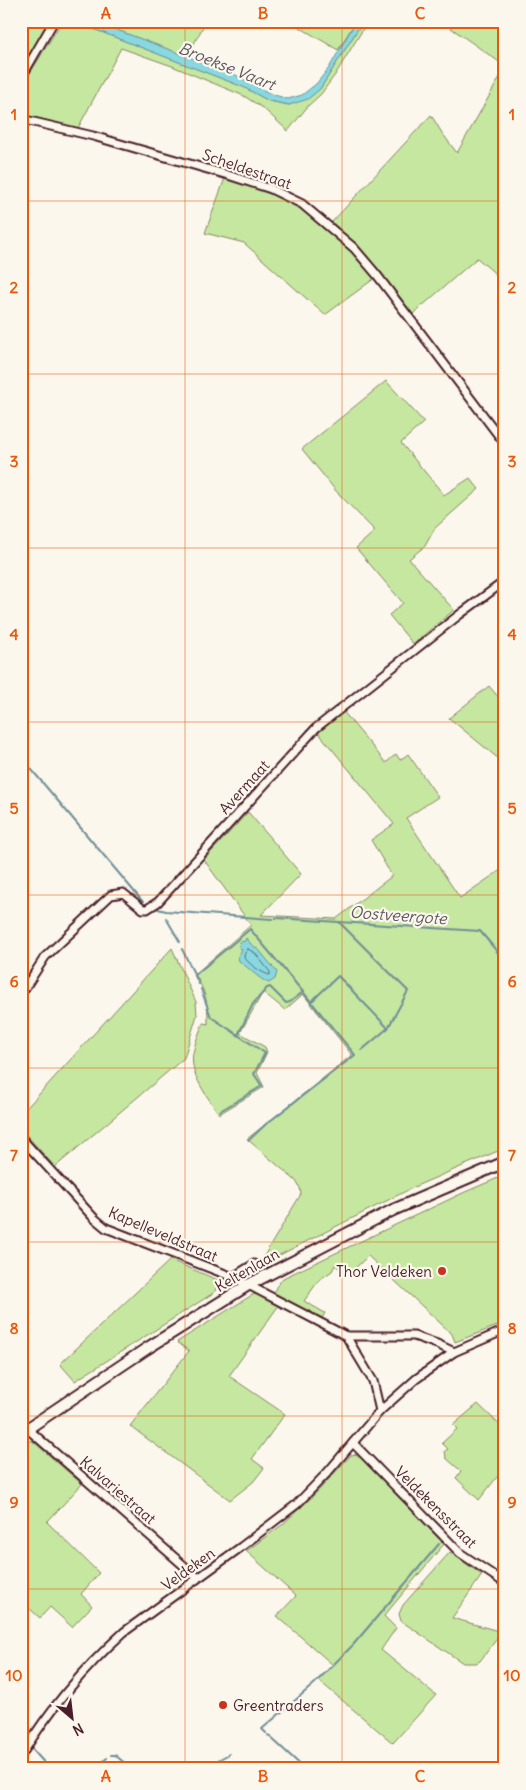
<svg xmlns="http://www.w3.org/2000/svg" width="526" height="1790" viewBox="0 0 526 1790" font-family="Delius,sans-serif">
	<style>
		.green { fill: #c5e79f; stroke: #888365 }
		.water { fill: #87d8e0; stroke: #6f8e98 }
		.lines { fill: none; stroke-linecap: round; stroke-linejoin: round }
		.shore { stroke: #626973; stroke-width: 1 }
		.stream { stroke: #6f8e98; stroke-width: 2 }
		.minor-casing { stroke: #4a1f2b; stroke-width: 11 }
		.secondary-casing { stroke: #4a1f2b; stroke-width: 14 }
		.minor { stroke: #fbf7ec; stroke-width: 7 }
		.secondary { stroke: #fbf7ec; stroke-width: 10 }
		.grid { fill: none; stroke: #e8590c; stroke-width: 1; stroke-opacity: 0.55 }
		.poi-dot { fill: #c8321e; stroke: #fbf7ec; stroke-width: 2 }
		.labels { text-anchor: middle; dominant-baseline: central; stroke-width: 4.5; stroke-linejoin: round; paint-order: stroke }
		.street-label { font-size: 15px; fill: #4a1f2b; stroke: #fbf7ec }
		.poi-label { font-size: 15px; fill: #4a1f2b; stroke: #fbf7ec; text-anchor: end }
		.water-label { font-size: 16px; font-style: italic; fill: #5c5661; stroke: #fbf7ec }
		.neatline { fill: none; stroke: #e8590c; stroke-width: 2 }
		.grid-label { font-size: 16px; text-anchor: middle; font-weight: bold; fill: #e8590c }
	</style>
	<rect width="100%" height="100%" fill="#fbf7ec"/>
	<filter id="ink" filterUnits="userSpaceOnUse"><feTurbulence type="fractalNoise" baseFrequency=".02" numOctaves="2"/><feDisplacementMap in="SourceGraphic" scale="10" xChannelSelector="R" yChannelSelector="G"/><feConvolveMatrix kernelMatrix="1 2 1 2 8 2 1 2 1" color-interpolation-filters="sRGB"/></filter>
	<g filter="url(#ink)">
		<!-- green -->
		<g class="green">
			<polygon points="21,21 50,21 21,73"/>
			<polygon points="62,21 73,21 244,87 269,101 289,105 320,89 363,21 368,21 335,75 321,94 308,106 288,131 264,109 244,96 172,66 121,48 78,128 21,114 21,88"/>
			<polygon points="93,21 206,21 187,57"/>
			<polygon points="289,21 356,21 338,50"/>
			<polygon points="441,21 505,21 505,66"/>
			<path d="M505 68V282L477 258 413 314C387 281 362 250 332 222L431 115 442 133 457 153Z"/>
			<path d="M225 178C246 185 267 190 287 200 322 217 349 249 375 278L325 315 244 243 205 233Z"/>
			<polygon points="386,381 424,422 401,443 444,495 470,478 479,489 435,528 425,546 409,559 454,610 413,644 389,615 403,603 356,548 375,531 336,491 302,449"/>
			<polygon points="489,686 505,705 505,764 449,718"/>
			<path d="M342 710 386 763 396 754 400 760 408 754 438 797 406 818 460 898 505 867V1148L416 1186 262 1264 261 1261 301 1194 300 1188 296 1181 247 1139 352 1055 303 994 285 1010 263 992 240 1033 265 1047 267 1052 257 1073 264 1087 219 1114C208 1097 189 1075 193 1053 195 1043 199 1033 203 1023L208 1024C208 1001 206 994 195 974L251 925 204 860 248 812 301 874 261 915 336 919 392 876 371 840 394 824 317 731Z"/>
			<polygon points="172,948 196,1002 197,1015 184,1058 55,1167 21,1129 21,1114"/>
			<polygon points="505,1175 505,1323 455,1342 452,1334 368,1256 348,1275 335,1265 332,1271 319,1280 304,1301 325,1313 322,1318 274,1294 276,1287 283,1278 465,1192"/>
			<polygon points="170,1260 218,1280 215,1292 75,1381 60,1364"/>
			<polygon points="257,1294 279,1305 229,1376 285,1414 252,1459 264,1468 253,1482 230,1500 130,1426 189,1351 177,1342 252,1295"/>
			<polygon points="478,1404 505,1430 505,1475 501,1472 479,1500 456,1478 461,1471 446,1458 445,1451 448,1449 442,1443 457,1429 453,1425"/>
			<polygon points="31,1440 35,1443 82,1484 47,1522 99,1573 81,1594 92,1606 72,1627 50,1607 40,1618 21,1601 21,1447"/>
			<polygon points="357,1454 444,1544 384,1616 396,1628 381,1650 436,1695 393,1743 318,1680 333,1665 277,1616 296,1596 246,1551 282,1525 299,1509 319,1490 351,1455"/>
			<polygon points="450,1552 482,1575 452,1618 502,1632 480,1661 476,1663 463,1663 401,1621 399,1614 403,1605"/>
		</g>
		<!-- water -->
		<g class="water">
			<polygon points="73,21 93,21 232,73 271,94 288,99 302,95 316,84 329,68 356,21 363,21 320,89 308,99 289,105 269,101 243,87"/>
			<path d="M246 938 251 944 259 950 277 972 275 979 269 983C260 980 248 967 239 961L238 957 242 949 239 948 240 942 245 941Z"/>
		</g>
		<g class="lines">
			<!-- shore -->
			<path class="shore" d="M248 949 255 953 270 972V975C265 975 245 962 244 956 244 954 247 950 248 949Z"/>
			<!-- stream -->
			<g class="stream">
				<polyline points="21,757 143,902"/>
				<polyline points="158,909 166,911 272,919"/>
				<polyline points="166,918 180,942"/>
				<polyline points="276,918 480,931 505,961"/>
				<polyline points="339,922 408,991 388,1028"/>
				<polyline points="182,949 199,984"/>
				<polyline points="195,975 250,929 303,992 290,1002 286,1003 270,987 267,988 253,1004 238,1035"/>
				<polyline points="201,989 211,1017 265,1053 254,1074 262,1086 220,1111"/>
				<polyline points="311,1002 338,976 388,1028 362,1050"/>
				<polyline points="249,1140 266,1124 355,1055 303,992"/>
				<polyline points="266,1733 262,1729 314,1684 353,1645 439,1544"/>
				<polyline points="268,1735 305,1769"/>
				<polyline points="21,1737 24,1740"/>
				<polyline points="32,1749 50,1769"/>
				<polyline points="111,1755 115,1755 132,1769"/>
				<polyline points="94,1769 107,1758"/>
				<polyline points="202,1769 229,1754"/>
			</g>
			<!-- minor casing -->
			<g class="minor-casing">
				<g id="minor">
					<polyline points="21,78 54,21"/>
					<polyline points="21,119 93,136 228,175 271,189 302,204 354,248 377,275 505,444"/>
					<polyline points="21,994 45,957 111,895 123,893 143,909 147,909 158,902 316,728 459,615 505,581"/>
					<polyline points="21,1138 94,1218 106,1228 233,1277 346,1336 414,1336 437,1344 454,1352"/>
					<polyline points="233,1277 254,1264"/>
					<polyline points="346,1336 373,1381 380,1411"/>
					<polyline points="21,1423 198,1578"/>
					<polyline points="353,1443 460,1553 505,1583"/>
					<path d="M21 1756C50 1708 82 1670 124 1632L241 1547 297 1504 327 1473 380 1411 416 1379 454 1352 505 1330"/>
				</g>
			</g>
			<!-- secondary casing -->
			<g class="secondary-casing">
				<polyline id="secondary" points="21,1433 146,1349 248,1285 393,1210 505,1162"/>
			</g>
			<!-- minor -->
			<use href="#minor" class="minor"/>
			<!-- secondary -->
			<use href="#secondary" class="secondary"/>
		</g>
	</g>
	<!-- grid -->
	<path class="grid" d="M185 21V1769M342 21V1769M21 201H505M21 374H505M21 548H505M21 722H505M21 895H505M21 1068H505M21 1242H505M21 1416H505M21 1589H505"/>
	<!-- markers -->
	<g class="poi-dot">
		<circle cx="442" cy="1271" r="5"/>
		<circle cx="223" cy="1705" r="5"/>
	</g>
	<g class="labels">
		<!-- street labels -->
		<g class="street-label">
			<text transform="translate(247 169) rotate(19)">Scheldestraat</text>
			<text transform="translate(244 787) rotate(-48)">Avermaat</text>
			<text transform="translate(163 1234) rotate(23)">Kapelleveldstraat</text>
			<text transform="translate(247 1270) rotate(-30)">Keltenlaan</text>
			<text transform="translate(118 1490) rotate(41)">Kalvariestraat</text>
			<text transform="translate(436 1507) rotate(45)">Veldekensstraat</text>
			<text transform="translate(188 1569) rotate(-36)">Veldeken</text>
		</g>
		<!-- poi labels -->
		<g class="poi-label">
			<text x="432" y="1271">Thor Veldeken</text>
			<text x="233" y="1705" text-anchor="start">Greentraders</text>
		</g>
		<!-- water labels -->
		<g class="water-label">
			<text transform="translate(227 66) rotate(22)">Broekse Vaart</text>
			<text transform="translate(398 915) rotate(4)">Oostveergote</text>
		</g>
	</g>
	<!-- margin -->
	<rect width="526" height="1790" fill="none" stroke="#fbf7ec" stroke-width="55"/>
	<!-- north arrow -->
	<g transform="translate(72 1718) rotate(152)" stroke="#fbf7ec" stroke-width="4" paint-order="stroke">
	<path d="M0-4L9 19L0 12L-9 19Z" fill="#4a1f2b"/>
	<text y="-8" font-size="14" font-weight="bold" text-anchor="middle" fill="#4a1f2b">N</text>
	</g>
	<rect x="28" y="28" width="470" height="1734" class="neatline"/>
	<g class="grid-label">
		<text x="106" y="19">A</text>
		<text x="263" y="19">B</text>
		<text x="420" y="19">C</text>
		<text x="14" y="120">1</text>
		<text x="512" y="120">1</text>
		<text x="14" y="293">2</text>
		<text x="512" y="293">2</text>
		<text x="14" y="467">3</text>
		<text x="512" y="467">3</text>
		<text x="14" y="640">4</text>
		<text x="512" y="640">4</text>
		<text x="14" y="814">5</text>
		<text x="512" y="814">5</text>
		<text x="14" y="987">6</text>
		<text x="512" y="987">6</text>
		<text x="14" y="1161">7</text>
		<text x="512" y="1161">7</text>
		<text x="14" y="1334">8</text>
		<text x="512" y="1334">8</text>
		<text x="14" y="1508">9</text>
		<text x="512" y="1508">9</text>
		<text x="14" y="1681">10</text>
		<text x="512" y="1681">10</text>
		<text x="106" y="1782">A</text>
		<text x="263" y="1782">B</text>
		<text x="420" y="1782">C</text>
	</g>
</svg>
